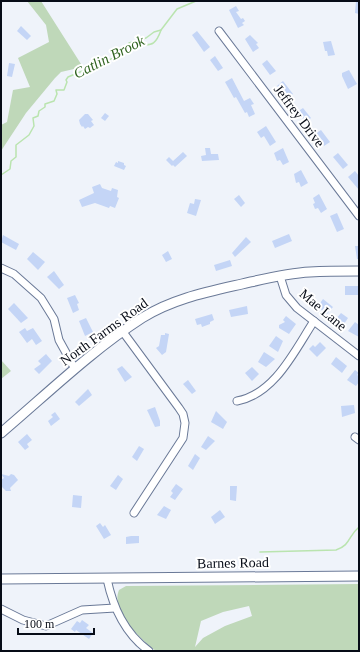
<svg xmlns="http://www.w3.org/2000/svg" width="360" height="652" viewBox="0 0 360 652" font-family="'Times New Roman',serif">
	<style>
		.green { fill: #bfd8b9; fill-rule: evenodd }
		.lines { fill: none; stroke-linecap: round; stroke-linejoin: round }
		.stream { stroke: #bae4af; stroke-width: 1.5 }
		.building { fill: #c4d5f6 }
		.minor-casing { stroke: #6a7997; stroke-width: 9 }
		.major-casing { stroke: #6a7997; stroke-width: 11 }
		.minor { stroke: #fff; stroke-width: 7 }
		.major { stroke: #fff; stroke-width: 9 }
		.labels { text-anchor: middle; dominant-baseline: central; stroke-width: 4; stroke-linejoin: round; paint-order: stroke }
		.street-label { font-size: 14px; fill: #070c17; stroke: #fff }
		.water-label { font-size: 15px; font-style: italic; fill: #2f631f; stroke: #fff }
	</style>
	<rect width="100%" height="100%" fill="#eff3fa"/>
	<!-- green -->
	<g class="green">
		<polygon points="27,1 41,1 81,64 74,69 61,72 55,78 26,113 1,151 1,125 7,122 13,90 30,87 18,58 49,42 46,25"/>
		<polygon points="1,360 11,371 1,379"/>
		<path d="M359 584V651H156C141 640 110 611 119 590L126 586ZM249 606 252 616 225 626 203 638 195 647 201 621 223 612Z"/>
	</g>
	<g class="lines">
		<!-- stream -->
		<g class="stream">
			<path d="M126 50 130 52C144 36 152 56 161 30"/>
			<polyline points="1,175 10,169 11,161 16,157 16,145 29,135 34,126 33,118 38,116 39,111 45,107 45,104 54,101 57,94 56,90 64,90 67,82 66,80 68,77 116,57 119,55 120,48 126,50 129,43 146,38 154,32 161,30 177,9 196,1"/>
			<path d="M260 552 336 550C351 545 348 536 359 527"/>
		</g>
	</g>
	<!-- building -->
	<g class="building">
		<polygon points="356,1 359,1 359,14 355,13"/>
		<polygon points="236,6 239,11 236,12 241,19 243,18 245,21 242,23 244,25 238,28 229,10"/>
		<polygon points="21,26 31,36 27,40 17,31"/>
		<polygon points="197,31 210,47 204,52 192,35"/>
		<polygon points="250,35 258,43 256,44 259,48 253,52 245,39"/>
		<polygon points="331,41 335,55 328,56 327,51 325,51 323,42"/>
		<polygon points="215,56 223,68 218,71 210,60"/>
		<polygon points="267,60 276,71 270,75 262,64"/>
		<polygon points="9,63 15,64 12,77 7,76"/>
		<polygon points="349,70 357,84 348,89 342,76 342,73"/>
		<polygon points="232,78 244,101 250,98 254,104 251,105 255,114 249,117 247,112 245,113 236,97 234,98 225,82"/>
		<polygon points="283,81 293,94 287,99 277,86"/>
		<polygon points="303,108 311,118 306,122 297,112"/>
		<polygon points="105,113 109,116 105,121 101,118"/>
		<polygon points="85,114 88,114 93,120 91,121 94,125 90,128 88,127 85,129 83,126 82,127 80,124 79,120"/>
		<polygon points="266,126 276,142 270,146 264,136 261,138 257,132"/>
		<polygon points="321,130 330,142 324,146 315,134"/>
		<polygon points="205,148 210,148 211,154 218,154 219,160 202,161 201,156 206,155"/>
		<polygon points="283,148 289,162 283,165 280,160 277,161 274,153"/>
		<polygon points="183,152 187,156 175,167 173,165 172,166 166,160 169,157 173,161"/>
		<polygon points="338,153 348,165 343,169 333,157"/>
		<polygon points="118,161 124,163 124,165 126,166 124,170 114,166 116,162 118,163"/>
		<polygon points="301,170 308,183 301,187 299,182 296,183 294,174"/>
		<polygon points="355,171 359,176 359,190 348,177"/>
		<polygon points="100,184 102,188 111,191 112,188 118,190 117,197 119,198 115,208 110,206 109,208 95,203 82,207 79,200 94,193 92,187"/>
		<polygon points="319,194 327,209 321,213 318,208 315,209 313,204 315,203 313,198"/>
		<polygon points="239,195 245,203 241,207 234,199"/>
		<polygon points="195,199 201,200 196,216 187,213 190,203 194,204"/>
		<polygon points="337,213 344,229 337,232 330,216"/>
		<polygon points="289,234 292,241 275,248 272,241"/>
		<polygon points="3,235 19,244 16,250 1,242"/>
		<polygon points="246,237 251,242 235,257 232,253"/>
		<polygon points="355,246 359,246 359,259 357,259"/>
		<polygon points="168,251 172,259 166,262 162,255"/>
		<polygon points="33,252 45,262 38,270 27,259"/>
		<polygon points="230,260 232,266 216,271 214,265"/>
		<polygon points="54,271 64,285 59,289 47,277"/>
		<rect x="345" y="286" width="14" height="9"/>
		<polygon points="75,295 79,303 77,304 79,310 73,313 67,298"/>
		<polygon points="323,299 333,307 326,315 318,306"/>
		<polygon points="14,303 28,318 21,323 8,309"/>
		<polygon points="247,306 248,314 231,317 229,310"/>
		<polygon points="341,313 348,318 342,327 335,320"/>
		<polygon points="212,314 214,320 210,322 210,324 202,327 201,324 197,325 195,319"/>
		<polygon points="286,316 296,324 289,334 279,328 279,325 285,322 283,320"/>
		<polygon points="86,318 93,332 85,336 79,321"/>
		<polygon points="355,322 359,325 359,337 348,331"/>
		<polygon points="25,328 27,331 33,328 42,341 36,345 32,339 27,343 19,332"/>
		<polygon points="165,333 169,334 166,352 162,355 156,348 159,346 161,335 165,335"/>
		<polygon points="276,336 283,341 278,352 269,346"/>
		<polygon points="320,342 326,348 317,357 309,349 313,345 315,347"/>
		<polygon points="264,352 275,359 266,367 258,362"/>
		<polygon points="46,354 52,361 39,374 34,369 41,364 38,361"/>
		<polygon points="336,357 347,366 342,373 331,364"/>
		<polygon points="122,366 132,377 125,382 117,369"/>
		<polygon points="252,367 259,374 252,381 245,373"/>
		<polygon points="355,370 359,373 357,375 359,376 359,382 356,386 347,380"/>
		<polygon points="188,380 196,391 192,394 183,384"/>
		<polygon points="88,389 92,395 79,406 75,402"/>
		<polygon points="354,405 355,413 342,417 341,406"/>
		<polygon points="155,407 160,421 160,426 155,427 147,410"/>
		<polygon points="216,411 227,422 223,429 211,422"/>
		<polygon points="55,412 60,419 51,426 48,421 53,417 51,415"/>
		<polygon points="27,434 32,440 27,444 29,447 25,450 18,442"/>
		<polygon points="208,436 215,441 206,450 201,447"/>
		<polygon points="139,446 144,449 137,461 132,457"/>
		<polygon points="195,454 200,458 193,470 188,466"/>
		<polygon points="1,474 9,476 11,474 14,475 18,480 10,488 11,491 6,491 1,486 1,480 4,478"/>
		<polygon points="118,475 123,479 116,490 110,486"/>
		<polygon points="176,484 183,489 175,500 170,497 173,493 171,491"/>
		<polygon points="230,486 237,486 236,501 230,500"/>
		<polygon points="73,495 82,496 81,508 72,507"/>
		<polygon points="164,506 171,510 166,519 157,515"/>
		<polygon points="220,510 225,517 215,524 211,517"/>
		<polygon points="100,523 103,527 105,525 111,535 104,539 96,526"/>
		<polygon points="131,536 139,536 139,543 126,544 126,537"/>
		<polygon points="82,620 89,625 86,628 93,633 89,639 76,630 75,632 71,629 77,621 80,623"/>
	</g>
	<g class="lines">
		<!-- minor casing -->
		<g class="minor-casing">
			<g id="minor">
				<polyline points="219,31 359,216"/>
				<polyline points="1,268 14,274 41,298 54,319 59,340 75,369"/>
				<polyline points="280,276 286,295 297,308 359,356"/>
				<polyline points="123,332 179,408 183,414 185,423 183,438 134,513"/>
				<path d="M237 401C275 394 295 350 314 321"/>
				<polyline points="355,437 359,440"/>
				<path d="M107 579C113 607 124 633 149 651"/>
				<polyline points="1,609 23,620 46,626 82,610 115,608"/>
			</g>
		</g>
		<!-- major casing -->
		<g class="major-casing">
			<g id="major">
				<path d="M1 433C47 394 91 351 142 318 172 299 207 292 242 284 264 279 287 273 310 272 327 271 343 271 359 271"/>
				<polyline points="1,579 359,576"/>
			</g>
		</g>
		<!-- minor -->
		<use href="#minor" class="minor"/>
		<!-- major -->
		<use href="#major" class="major"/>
	</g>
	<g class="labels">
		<!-- street labels -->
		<g class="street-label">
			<text transform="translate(299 116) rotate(53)">Jeffrey Drive</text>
			<text transform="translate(323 310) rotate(40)">Mae Lane</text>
			<text transform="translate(104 332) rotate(-36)">North Farms Road</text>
			<text transform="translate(233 563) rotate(-1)">Barnes Road</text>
		</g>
		<!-- water labels -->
		<g class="water-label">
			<text transform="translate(109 57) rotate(-27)">Catlin Brook</text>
		</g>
	</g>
	<!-- border -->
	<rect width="360" height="652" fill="none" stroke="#070c17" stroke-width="4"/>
	<!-- scale -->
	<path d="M18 628v6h76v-6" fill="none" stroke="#070c17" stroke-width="2"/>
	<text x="24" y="628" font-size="12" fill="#070c17" stroke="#ffffff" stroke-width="3" paint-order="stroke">100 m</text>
</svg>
